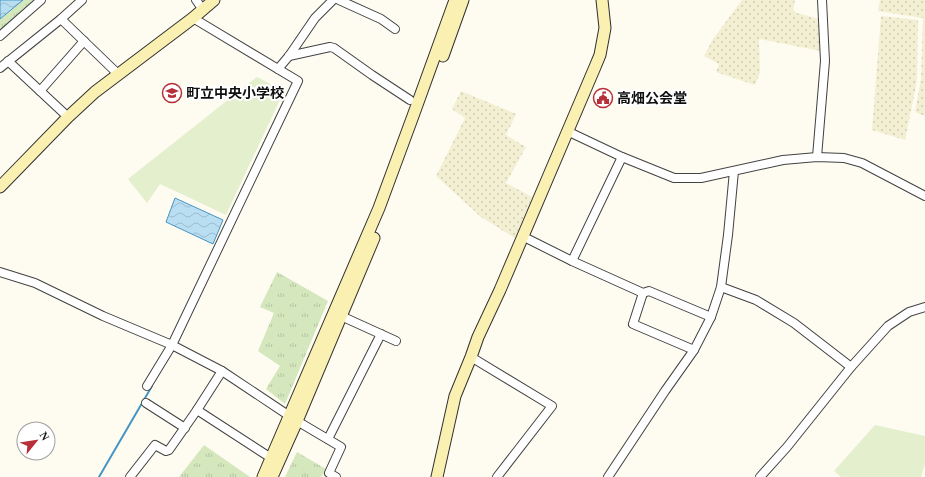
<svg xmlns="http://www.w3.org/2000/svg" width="925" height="477" viewBox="0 0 925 477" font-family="'Times New Roman','Noto Sans JP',serif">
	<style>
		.farmland { fill: url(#farmland-dots) }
		.grass { fill: url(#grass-tufts) }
		.pitch { fill: #e4efce }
		.water { fill: url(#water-waves); stroke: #4595c5 }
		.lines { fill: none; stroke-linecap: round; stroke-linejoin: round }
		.stream { stroke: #4595c5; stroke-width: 2 }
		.street-casing { stroke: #424242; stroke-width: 10 }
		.secondary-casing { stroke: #313131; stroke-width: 13 }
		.street { stroke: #fff; stroke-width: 8 }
		.secondary { stroke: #faf0b1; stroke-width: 11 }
		.labels { text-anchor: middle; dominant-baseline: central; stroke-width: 4; stroke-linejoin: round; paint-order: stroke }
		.poi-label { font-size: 14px; font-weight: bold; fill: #0f0f0f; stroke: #fff; text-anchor: start }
	</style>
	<defs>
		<pattern id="farmland-dots" width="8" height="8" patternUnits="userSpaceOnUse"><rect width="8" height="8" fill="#f3efd3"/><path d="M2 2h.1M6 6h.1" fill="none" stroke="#cfccb4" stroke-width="1.8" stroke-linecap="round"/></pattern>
		<pattern id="grass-tufts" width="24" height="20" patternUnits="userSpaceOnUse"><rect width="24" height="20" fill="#d4e7bd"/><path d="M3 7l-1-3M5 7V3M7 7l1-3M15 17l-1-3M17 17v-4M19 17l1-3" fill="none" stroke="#b5c5a1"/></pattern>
		<pattern id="water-waves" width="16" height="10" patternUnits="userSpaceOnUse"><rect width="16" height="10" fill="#b9def2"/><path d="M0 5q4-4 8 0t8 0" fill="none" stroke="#9ebdce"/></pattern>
	</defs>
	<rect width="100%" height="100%" fill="#fefbf1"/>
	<!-- farmland -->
	<g class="farmland">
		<polygon points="742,0 795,0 793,10 797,13 819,19 821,51 759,39 760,73 755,85 716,72 719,64 704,56 713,39"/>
		<polygon points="880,0 925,0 925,116 915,112 921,79 923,18 878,11"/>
		<polygon points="881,16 918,20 917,81 905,140 872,130"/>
		<polygon points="461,91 516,114 506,135 526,147 506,183 532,197 515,238 481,217 436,176 465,118 452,109"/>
	</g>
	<!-- grass -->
	<g class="grass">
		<polygon points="0,0 39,0 0,35"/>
		<polygon points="277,272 328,301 285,404 266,389 280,366 258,351 274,313 260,307"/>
		<polygon points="204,445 250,477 179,477"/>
		<polygon points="297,452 326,469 321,477 285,477"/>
	</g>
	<!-- pitch -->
	<g class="pitch">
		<polygon points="257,77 284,91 226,215 160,184 147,203 128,179"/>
		<polygon points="875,425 925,436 925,464 921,477 841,477 834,471"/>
	</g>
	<!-- water -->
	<g class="water">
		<polygon points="0,0 23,0 0,19"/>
		<polygon points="175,198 223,220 213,244 166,222"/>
	</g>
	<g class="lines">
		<!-- stream -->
		<polyline class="stream" points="99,477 152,386"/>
		<!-- street casing -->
		<g class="street-casing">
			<g id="street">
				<polyline points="196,0 203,10"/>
				<polyline points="339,0 381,19 395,29"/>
				<polyline points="61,19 118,74"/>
				<polyline points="0,36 41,0"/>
				<polyline points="289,56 330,47 334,48 372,75 410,100"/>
				<polyline points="8,61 68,117"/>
				<polyline points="0,68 61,19 82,0"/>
				<polyline points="278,69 289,56 315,18 333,0"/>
				<polyline points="40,91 84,41"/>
				<polyline points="567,131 622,157 674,178 701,178 783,160 817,157 844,158 862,163 925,196"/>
				<polyline points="817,157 825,61 822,0"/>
				<polyline points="522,236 572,261 643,293 649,291 711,317"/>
				<polyline points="572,261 622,157"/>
				<polyline points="0,272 35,283 103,316 172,345 222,371 297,421 341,447 329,473 336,477"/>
				<polyline points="721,287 756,300 794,323 851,367"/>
				<polyline points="643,293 633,324 694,350"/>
				<polyline points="341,316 396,341"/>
				<polyline points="471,357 552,406 497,477"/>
				<polyline points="147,386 172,345 298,81 193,18"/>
				<polyline points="146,403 185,428"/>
				<polyline points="197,410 271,458"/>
				<polyline points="328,439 381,334"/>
				<polyline points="130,477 155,445 166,451 169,450 197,410 222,371"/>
				<polyline points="608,477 665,391 694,350 711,317 721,287 728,235 734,171"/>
				<polyline points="760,477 787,447 851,367 888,326 909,312 925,307"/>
			</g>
		</g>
		<!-- secondary casing -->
		<g class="secondary-casing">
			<g id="secondary">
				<polyline points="443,56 463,0"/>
				<polyline points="0,187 68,117 95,92 193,18 214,0"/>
				<polyline points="263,477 379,208 413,116 455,0"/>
				<polyline points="272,477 297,421 374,238"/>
				<polyline points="437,477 455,396 471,357 478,337 500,290 595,67 600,55 605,28 602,0"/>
			</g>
		</g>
		<!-- street -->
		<use href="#street" class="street"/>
		<!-- secondary -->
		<use href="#secondary" class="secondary"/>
	</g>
	<!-- icons -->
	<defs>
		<g id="school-ring" transform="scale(1)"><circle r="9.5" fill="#fff" stroke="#b62f39" stroke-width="1.5"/><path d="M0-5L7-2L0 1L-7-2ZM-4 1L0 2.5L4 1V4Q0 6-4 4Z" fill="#b62f39"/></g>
		<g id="civic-ring" transform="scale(1)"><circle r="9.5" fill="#fff" stroke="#b62f39" stroke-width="1.5"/><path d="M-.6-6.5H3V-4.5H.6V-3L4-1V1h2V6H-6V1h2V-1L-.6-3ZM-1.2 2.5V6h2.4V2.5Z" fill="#b62f39"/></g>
	</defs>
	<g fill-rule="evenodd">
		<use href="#school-ring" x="172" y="93"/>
		<use href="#civic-ring" x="603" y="98"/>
	</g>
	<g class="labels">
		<!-- poi labels -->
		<g class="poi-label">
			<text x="186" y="93">町立中央小学校</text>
			<text x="617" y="98">高畑公会堂</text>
		</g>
	</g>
	<!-- north arrow -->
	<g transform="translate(36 441) rotate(60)"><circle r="19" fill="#ffffff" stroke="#9f9f9f"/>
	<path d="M0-3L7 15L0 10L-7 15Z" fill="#b62f39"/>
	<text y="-6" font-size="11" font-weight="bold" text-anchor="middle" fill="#0f0f0f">N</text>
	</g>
</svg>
